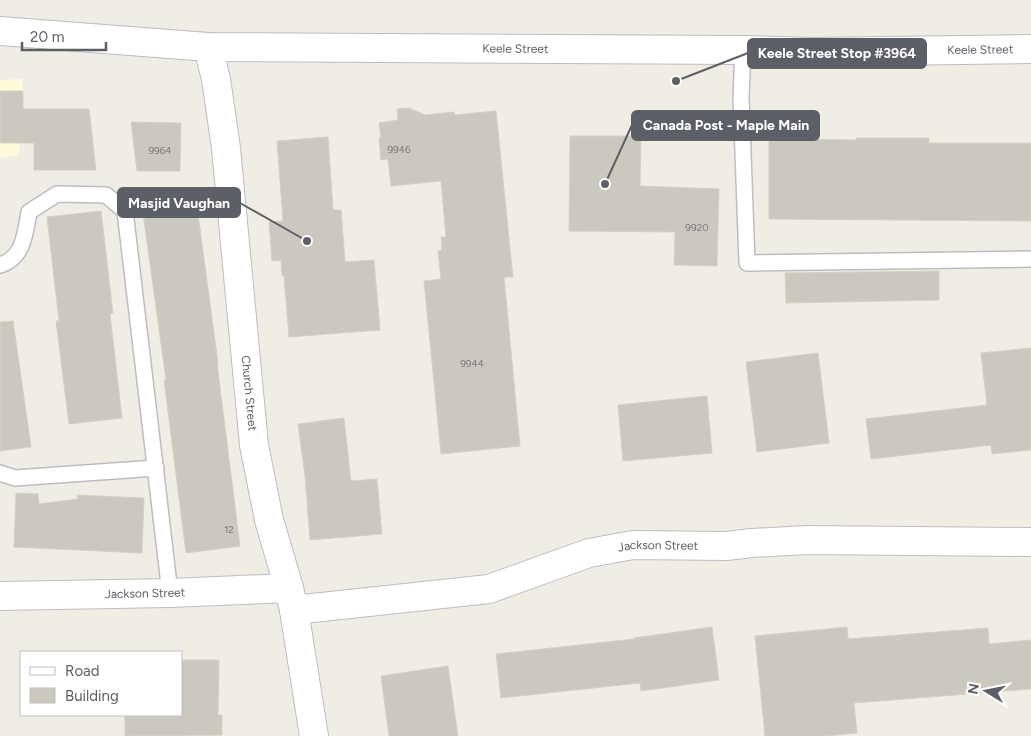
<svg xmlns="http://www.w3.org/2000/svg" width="1031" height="736" viewBox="0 0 1031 736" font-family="Figtree,sans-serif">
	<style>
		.commercial { fill: #fffad9 }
		.building { fill: #cbc8c0; stroke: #d5d1c1 }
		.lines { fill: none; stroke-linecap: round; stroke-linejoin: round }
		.service-casing { stroke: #bbbdc4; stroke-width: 18 }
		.minor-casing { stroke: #bbbdc4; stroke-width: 30 }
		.secondary-casing { stroke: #b9bcc3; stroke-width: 30 }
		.service { stroke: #fff; stroke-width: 15 }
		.minor { stroke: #fff; stroke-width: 28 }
		.secondary { stroke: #fff; stroke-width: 28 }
		.labels { text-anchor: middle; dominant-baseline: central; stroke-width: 5; stroke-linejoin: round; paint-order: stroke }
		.number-label { font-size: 10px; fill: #78797c }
		.street-label { font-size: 12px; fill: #5c5f66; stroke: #fff }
		.leader { fill: none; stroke: #5c5f66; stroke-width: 2 }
		.callout-dot { fill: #5c5f66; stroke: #fff; stroke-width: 2 }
		.callout { fill: #5c5f66; stroke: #5c5f66; stroke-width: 2 }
		.callout-label { font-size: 14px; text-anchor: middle; font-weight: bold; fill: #fff }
	</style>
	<rect width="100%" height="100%" fill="#f0eee4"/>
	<!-- commercial -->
	<polygon class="commercial" points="23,79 19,155 0,158 0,80"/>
	<!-- building -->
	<g class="building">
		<polygon points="0,91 23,91 23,109 89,109 96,170 34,170 34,143 0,143"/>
		<polygon points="409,108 425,115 454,112 454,115 496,111 513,277 504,277 520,446 441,454 424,281 441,279 438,251 442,250 441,237 446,237 441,181 391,186 388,159 381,160 379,138 381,138 379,123 398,120 397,109"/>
		<polygon points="131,122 181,123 180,171 137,171"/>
		<polygon points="570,136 641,136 640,186 719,189 717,266 674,265 675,232 569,231"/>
		<polygon points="328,137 333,210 341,210 345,262 374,260 380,330 289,337 284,276 282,276 281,260 272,261 269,222 283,221 277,141"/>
		<polygon points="856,138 929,138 929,143 1031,143 1031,221 769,219 769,139 856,140"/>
		<polygon points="196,199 218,363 217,363 240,546 186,553 164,380 166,380 142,206"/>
		<polygon points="101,211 113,313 110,314 122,418 69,424 56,321 59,321 47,217"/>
		<polygon points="939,271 939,300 786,303 785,273"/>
		<polygon points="13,321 31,447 0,451 0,322"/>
		<polygon points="1031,348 1031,450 992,454 991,445 871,459 866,419 987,405 981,353"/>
		<polygon points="818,353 829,443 757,452 746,362"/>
		<polygon points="707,396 712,453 623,461 618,405"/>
		<polygon points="344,418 351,481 377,479 382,534 310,540 305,476 298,424"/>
		<polygon points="16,493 38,494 39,504 78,499 77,495 144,498 142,553 14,547"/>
		<polygon points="712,627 719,680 641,691 640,683 501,698 496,654 634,639 634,638"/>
		<polygon points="847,627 848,639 988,628 989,644 1031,640 1031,689 854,703 857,733 826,736 765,736 755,636"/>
		<polygon points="181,660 219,660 218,715 222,715 222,735 125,736 125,715 181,715"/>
		<polygon points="448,666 458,736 389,736 381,676"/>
	</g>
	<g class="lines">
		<!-- service casing -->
		<g class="service-casing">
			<g id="service">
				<polyline points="743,50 741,97 747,263 1031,259"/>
				<path d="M0 265C24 258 25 233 29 212L57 194 106 195 125 211 170 593"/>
				<polyline points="0,473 15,478 156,468"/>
			</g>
		</g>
		<!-- minor casing -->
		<g class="minor-casing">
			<g id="minor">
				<path id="s1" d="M208 47 216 79 226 148 254 445 269 520 289 588 294 610 314 736"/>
				<path id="s2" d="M0 596 170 593 289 588"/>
				<path id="s3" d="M294 610 489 589 589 553 633 545 726 546 752 543 807 540 1031 542"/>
			</g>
		</g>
		<!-- secondary casing -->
		<g class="secondary-casing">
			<g id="secondary">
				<path id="s4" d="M0 31 208 47 743 50 812 52 1031 49"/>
			</g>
		</g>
		<!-- service -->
		<use href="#service" class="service"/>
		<!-- minor -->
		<use href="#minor" class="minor"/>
		<!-- secondary -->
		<use href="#secondary" class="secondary"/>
	</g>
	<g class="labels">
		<!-- number labels -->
		<g class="number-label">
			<text x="399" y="149">9946</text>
			<text x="160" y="150">9964</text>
			<text x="697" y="227">9920</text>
			<text x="472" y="363">9944</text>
			<text x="229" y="529">12</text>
		</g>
		<!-- street labels -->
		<g class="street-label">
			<text stroke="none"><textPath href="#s4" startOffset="516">Keele Street</textPath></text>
			<text stroke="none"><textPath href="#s4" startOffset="981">Keele Street</textPath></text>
			<text stroke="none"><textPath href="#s1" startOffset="349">Church Street</textPath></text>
			<text stroke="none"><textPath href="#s3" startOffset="372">Jackson Street</textPath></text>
			<text stroke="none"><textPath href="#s2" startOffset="145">Jackson Street</textPath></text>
		</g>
	</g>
	<!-- callouts -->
	<path class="leader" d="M676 81L748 53M605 184L632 125M307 241L240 203"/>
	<g class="callout-dot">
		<circle cx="676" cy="81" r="5"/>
		<circle cx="605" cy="184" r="5"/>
		<circle cx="307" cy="241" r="5"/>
	</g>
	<g class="callout">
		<rect x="748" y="39" width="178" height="29" rx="5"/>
		<rect x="632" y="111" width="187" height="29" rx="5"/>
		<rect x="118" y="188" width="122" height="29" rx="5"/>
	</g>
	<g class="callout-label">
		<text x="837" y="58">Keele Street Stop #3964</text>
		<text x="726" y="130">Canada Post - Maple Main</text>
		<text x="179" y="208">Masjid Vaughan</text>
	</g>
	<!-- legend -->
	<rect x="20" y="651" width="162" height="65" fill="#ffffff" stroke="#bebfc2"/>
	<rect x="30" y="667" width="25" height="8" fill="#ffffff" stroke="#bebfc2"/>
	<text x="65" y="676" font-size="15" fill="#5c5f66">Road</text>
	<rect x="30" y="688" width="25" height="15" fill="#cbc8c0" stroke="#bebfc2"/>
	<text x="65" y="701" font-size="15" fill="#5c5f66">Building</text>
	<!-- north arrow -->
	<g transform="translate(986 691) rotate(280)" stroke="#ffffff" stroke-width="4" paint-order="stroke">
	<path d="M0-4L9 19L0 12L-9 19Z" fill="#5c5f66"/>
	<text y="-8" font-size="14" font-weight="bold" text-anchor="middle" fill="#5c5f66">N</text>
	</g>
	<!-- scale -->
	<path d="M22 42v8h84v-8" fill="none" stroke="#5c5f66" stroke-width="2.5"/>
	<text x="30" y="42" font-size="15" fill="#5c5f66" stroke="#ffffff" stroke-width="4" paint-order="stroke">20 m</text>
</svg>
